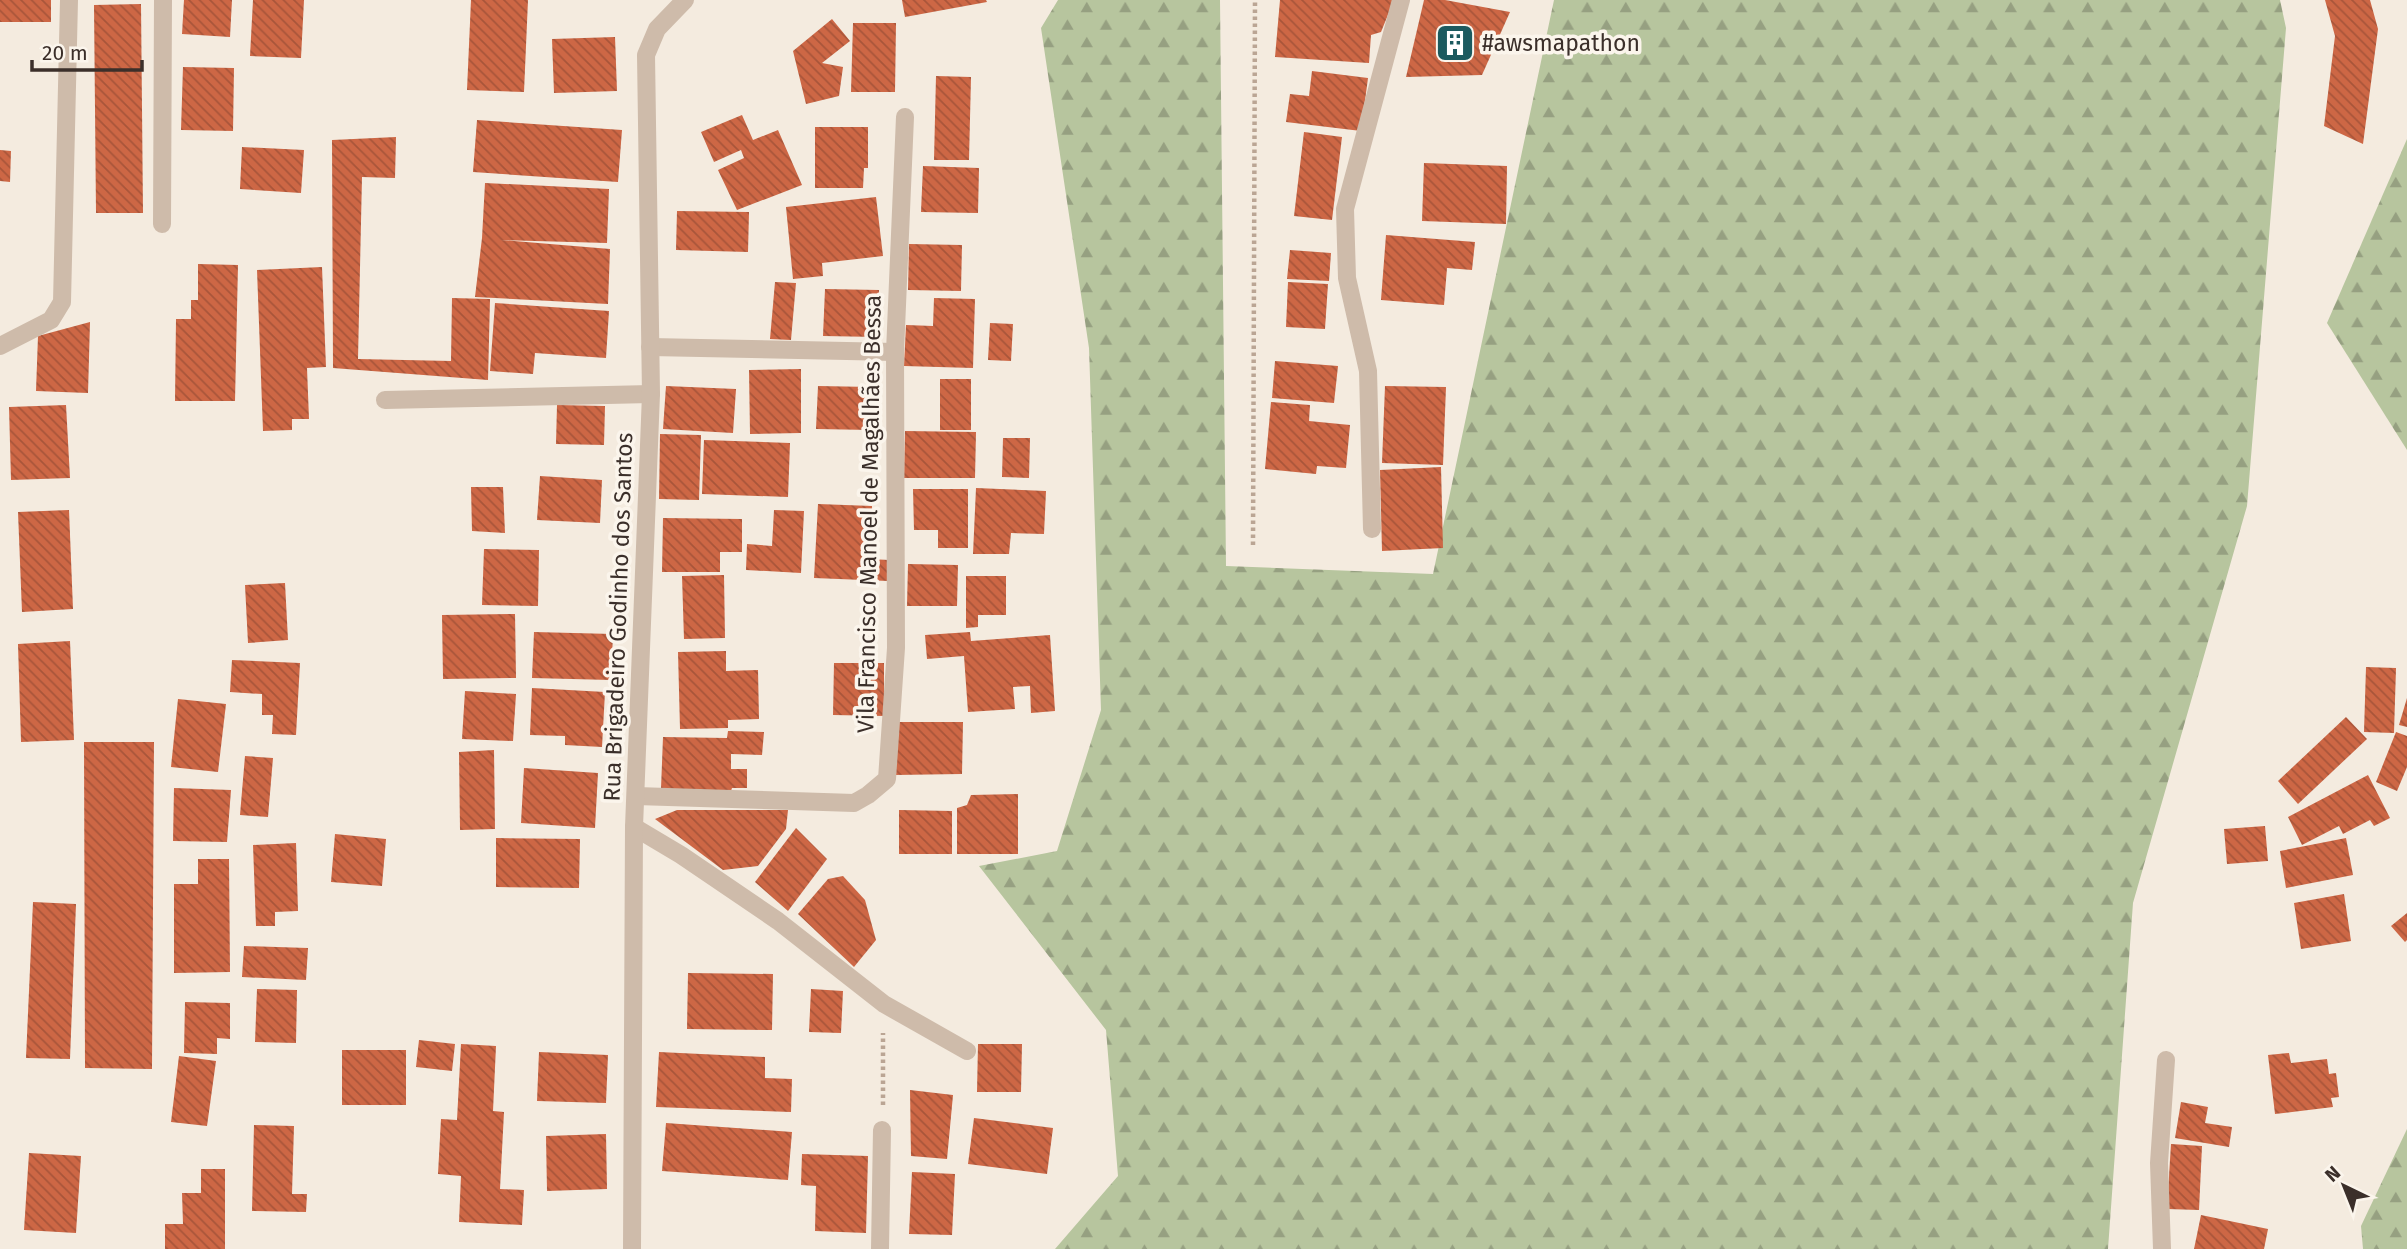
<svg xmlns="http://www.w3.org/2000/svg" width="2407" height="1249" viewBox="0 0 2407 1249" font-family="'Fira Sans',sans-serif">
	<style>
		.forest { fill: url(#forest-firs) }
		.building { fill: url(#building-back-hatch) }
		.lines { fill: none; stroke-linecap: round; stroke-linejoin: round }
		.path { stroke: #baa594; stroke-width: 4.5; stroke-dasharray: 3.5 3.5; stroke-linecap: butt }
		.minor { stroke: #cebbaa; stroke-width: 18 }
		.labels { text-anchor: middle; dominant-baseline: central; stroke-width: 7; stroke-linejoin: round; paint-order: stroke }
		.poi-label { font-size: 23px; fill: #3b2f2a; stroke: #fbf5ec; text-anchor: start }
		.street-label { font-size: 23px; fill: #3b2f2a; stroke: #fbf5ec }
	</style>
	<defs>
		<pattern id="forest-firs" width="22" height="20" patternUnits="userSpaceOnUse" patternTransform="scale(1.75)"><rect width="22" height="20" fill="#b7c59e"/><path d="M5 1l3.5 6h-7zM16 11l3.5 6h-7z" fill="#96a081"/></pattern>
		<pattern id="building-back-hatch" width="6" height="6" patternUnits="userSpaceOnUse" patternTransform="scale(1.75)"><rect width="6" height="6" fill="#cd6745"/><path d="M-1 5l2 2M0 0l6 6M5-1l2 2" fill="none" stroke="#a8553a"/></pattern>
	</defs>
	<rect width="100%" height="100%" fill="#f4ebdf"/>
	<!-- forest -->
	<g class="forest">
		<polygon points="1058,0 1220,0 1226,566 1433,574 1554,0 2280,0 2286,28 2247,506 2133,903 2108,1249 1055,1249 1118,1176 1106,1030 979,866 1057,851 1101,710 1089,348 1041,28"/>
		<polygon points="2407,139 2407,450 2327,323"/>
		<polygon points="2407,1129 2407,1249 2363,1249 2361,1226"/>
	</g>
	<!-- building -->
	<g class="building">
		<rect x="0" y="0" width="51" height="22"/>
		<polygon points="184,0 232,0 230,37 182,34"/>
		<polygon points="253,0 304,0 301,58 250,56"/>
		<polygon points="471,0 528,0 524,92 467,90"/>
		<polygon points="902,0 986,0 987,2 905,17"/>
		<polygon points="1280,0 1394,0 1381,32 1371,35 1369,63 1275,57"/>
		<polygon points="1424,0 1445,0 1510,12 1482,75 1406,77"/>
		<polygon points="2325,0 2370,0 2378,29 2363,144 2324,126 2335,36"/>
		<polygon points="141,4 143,213 96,213 94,5"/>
		<polygon points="832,19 850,41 822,63 843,67 839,96 806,104 793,51"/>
		<polygon points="853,23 896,23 895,92 851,92"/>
		<polygon points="615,37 617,91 554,93 552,39"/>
		<polygon points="183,67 234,68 233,131 181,130"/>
		<polygon points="1312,71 1368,78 1361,131 1286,122 1290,94 1309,96"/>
		<polygon points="936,76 971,77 969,160 934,160"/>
		<polygon points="742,115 753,140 778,130 802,185 737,210 718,170 744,158 741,150 714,162 701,132"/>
		<polygon points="477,120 622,130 618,182 473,172"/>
		<polygon points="815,127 868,127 868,168 864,168 863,188 815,188"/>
		<polygon points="1304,132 1342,137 1332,220 1294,216"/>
		<polygon points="396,137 395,178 362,177 358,359 451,361 452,298 490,299 488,380 333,368 332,140"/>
		<polygon points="242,147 304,150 301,193 240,189"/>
		<polygon points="0,150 11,151 10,182 0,181"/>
		<polygon points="1424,163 1507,166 1506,224 1422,221"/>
		<polygon points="923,166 979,168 978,213 921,212"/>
		<polygon points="485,183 609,189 607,243 501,240 610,249 608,304 475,297 482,238"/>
		<polygon points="876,197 883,256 822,263 823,276 793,279 786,207"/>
		<polygon points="677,211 749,212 748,252 676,250"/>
		<polygon points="1386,235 1475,242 1472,270 1447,268 1444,305 1381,300"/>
		<polygon points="909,244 962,245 961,291 908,290"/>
		<polygon points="1290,250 1331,253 1329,281 1287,279"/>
		<polygon points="198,264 238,265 235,401 175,401 176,319 191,319 191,300 198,300"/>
		<polygon points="322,267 326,367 307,368 309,419 292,419 292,430 263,431 257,270"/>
		<polygon points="775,282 796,283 791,340 770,339"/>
		<polygon points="1288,282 1328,284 1325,329 1286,327"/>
		<polygon points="825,289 879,290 878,337 823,336"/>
		<polygon points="934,298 975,299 973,368 904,366 906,325 933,326"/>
		<polygon points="495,303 609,311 606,358 535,353 533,374 490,371"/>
		<polygon points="90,322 88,393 36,391 38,336"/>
		<polygon points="990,323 1013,324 1011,361 988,360"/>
		<polygon points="1275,361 1338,366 1334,403 1272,398"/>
		<polygon points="801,369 801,433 750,434 749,370"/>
		<rect x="940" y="379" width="31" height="51"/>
		<polygon points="666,386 736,389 733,433 663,429"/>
		<polygon points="818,386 872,387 871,430 816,429"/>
		<polygon points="1385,386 1446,387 1443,465 1382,463"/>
		<polygon points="1271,402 1310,405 1309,421 1350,425 1346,468 1317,466 1316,474 1265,469"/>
		<polygon points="66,405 70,478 11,480 9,407"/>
		<polygon points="557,405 605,406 604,445 556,444"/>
		<polygon points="905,431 976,432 975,478 904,478"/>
		<polygon points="660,434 701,435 699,500 659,499"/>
		<polygon points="1003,438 1030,438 1029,478 1002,477"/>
		<polygon points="704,440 790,443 788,497 702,494"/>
		<polygon points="1441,467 1443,548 1382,551 1380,470"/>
		<polygon points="540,476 602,480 600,523 537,520"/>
		<polygon points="471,487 503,487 505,533 472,531"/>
		<polygon points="976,488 1046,491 1044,534 1011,533 1009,554 973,554"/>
		<polygon points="913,489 968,489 968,548 938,548 938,530 914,530"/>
		<polygon points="818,504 872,506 870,559 889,560 888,581 814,578"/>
		<polygon points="69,510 73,609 22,612 18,512"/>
		<polygon points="774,510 804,511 801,573 746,570 747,544 772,546"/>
		<polygon points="663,518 742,519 742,552 720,552 720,572 662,572"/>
		<polygon points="484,549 539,550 538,606 482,605"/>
		<polygon points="908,564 958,565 957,606 907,606"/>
		<polygon points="724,575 725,638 684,639 682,576"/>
		<polygon points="966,576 1006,576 1006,615 978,615 978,627 966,628"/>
		<polygon points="285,583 288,640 248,643 245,585"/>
		<polygon points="515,614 516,678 443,679 442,615"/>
		<polygon points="534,632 613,634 611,680 532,678"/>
		<polygon points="970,632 971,641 1050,635 1055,711 1031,713 1030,686 1013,687 1015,709 968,712 964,656 927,659 925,635"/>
		<polygon points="70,641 74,740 21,742 18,644"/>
		<polygon points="726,651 726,671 758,670 759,719 728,720 728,728 680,729 678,652"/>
		<polygon points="232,660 300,663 296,735 272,734 273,715 262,715 262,694 230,692"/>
		<polygon points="834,663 884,663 884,716 833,715"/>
		<polygon points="2366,667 2396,668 2394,733 2364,732"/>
		<polygon points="532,688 605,692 602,747 565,745 565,736 530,735"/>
		<polygon points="465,691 516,694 513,741 462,739"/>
		<polygon points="2407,698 2407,727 2399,725"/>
		<polygon points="178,699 226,704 218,772 171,767"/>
		<polygon points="2346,717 2367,739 2298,804 2278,781"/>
		<polygon points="896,722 963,722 962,774 895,775"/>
		<polygon points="728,731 764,732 762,755 731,754 731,769 747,769 747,788 732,788 731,791 661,789 663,737 727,738"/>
		<polygon points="2396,732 2407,736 2407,767 2397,791 2376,782"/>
		<polygon points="84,742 154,742 152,1069 85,1068"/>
		<polygon points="494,750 495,829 460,830 459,752"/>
		<polygon points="245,756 273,758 268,817 240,815"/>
		<polygon points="524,768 598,773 595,828 521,823"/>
		<polygon points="2368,775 2390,818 2374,826 2370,820 2343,834 2339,826 2302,845 2288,817"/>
		<polygon points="174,788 231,790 227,842 173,841"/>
		<polygon points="1018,794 1018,854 957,854 957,808 967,805 971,795"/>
		<polygon points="677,810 788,810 786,829 758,866 723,870 655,819"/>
		<polygon points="899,810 952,811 952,854 899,854"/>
		<polygon points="2265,826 2268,861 2227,864 2224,829"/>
		<polygon points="796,828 827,859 788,911 755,882"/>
		<polygon points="335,834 386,839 382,886 331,882"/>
		<polygon points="496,838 580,839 579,888 496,887"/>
		<polygon points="2346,838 2353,875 2286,888 2280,851"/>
		<polygon points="296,843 298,911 275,912 275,926 256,926 253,845"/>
		<polygon points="198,859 229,859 230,972 174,973 174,884 198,884"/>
		<polygon points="843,876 865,900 876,940 854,967 798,914 828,879"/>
		<polygon points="2344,894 2351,941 2301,949 2294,903"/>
		<polygon points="33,902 76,904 70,1059 26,1058"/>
		<polygon points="2407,913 2407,940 2405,942 2391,926"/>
		<polygon points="244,946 308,948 306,980 242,977"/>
		<polygon points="688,973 773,974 772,1030 687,1029"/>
		<polygon points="257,989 297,990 296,1043 255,1042"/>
		<polygon points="811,989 843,991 841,1033 809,1032"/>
		<polygon points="185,1002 230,1003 230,1039 217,1038 217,1054 184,1053"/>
		<polygon points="419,1040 455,1044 452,1071 416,1067"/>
		<polygon points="461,1044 496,1046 493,1111 504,1112 500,1189 524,1190 522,1225 459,1222 461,1176 438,1174 441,1119 457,1120"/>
		<polygon points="978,1044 1022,1044 1021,1092 977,1092"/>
		<rect x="342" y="1050" width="64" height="55"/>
		<polygon points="539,1052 608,1055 606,1103 537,1101"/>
		<polygon points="659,1052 765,1057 765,1078 792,1079 791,1112 656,1107"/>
		<polygon points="2289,1053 2291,1063 2327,1059 2329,1074 2336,1073 2339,1097 2331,1098 2333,1107 2275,1114 2268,1055"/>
		<polygon points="179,1056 216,1061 207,1126 171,1122"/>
		<polygon points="910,1090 953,1095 947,1159 911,1156"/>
		<polygon points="2181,1102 2208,1107 2205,1123 2232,1127 2229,1147 2175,1138"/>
		<polygon points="974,1118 1053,1128 1047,1174 968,1164"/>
		<polygon points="666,1123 792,1132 788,1180 662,1171"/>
		<polygon points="254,1125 294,1126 292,1194 307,1194 306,1212 252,1211"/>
		<polygon points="606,1134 607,1189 547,1191 546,1136"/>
		<polygon points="2171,1144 2202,1146 2199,1210 2167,1209"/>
		<polygon points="29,1153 81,1156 76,1233 24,1230"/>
		<polygon points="802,1154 868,1156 866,1233 815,1231 816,1186 801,1185"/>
		<polygon points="201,1169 225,1169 225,1249 165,1249 165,1224 183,1224 182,1193 201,1193"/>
		<polygon points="912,1172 955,1174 952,1235 909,1234"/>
		<polygon points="2201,1215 2268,1229 2264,1249 2194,1249"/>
	</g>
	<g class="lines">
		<!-- path -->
		<g class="path">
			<polyline points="1253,545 1255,0"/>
			<polyline points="883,1105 883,1033"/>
		</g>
		<!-- minor -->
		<g class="minor">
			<polyline points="162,224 163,0"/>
			<polyline points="0,346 51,320 62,302 69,0"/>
			<polyline points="650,347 895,352"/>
			<polyline points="385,400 651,394"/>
			<polyline points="1372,529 1368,371 1347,278 1345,209 1401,0"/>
			<polyline points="636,796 854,803 868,795 887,779 896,648 895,352 905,117"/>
			<polyline points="634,827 681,855 778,921 884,1004 967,1051"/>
			<polyline points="632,1249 634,827 651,394 646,55 657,29 685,0"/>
			<polyline points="880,1249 882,1130"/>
			<polyline points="2162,1249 2159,1163 2166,1060"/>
		</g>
	</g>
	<!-- icons -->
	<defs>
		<g id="building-square" transform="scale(2.0125)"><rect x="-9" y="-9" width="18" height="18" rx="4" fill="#1c5a5f" stroke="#fbf5ec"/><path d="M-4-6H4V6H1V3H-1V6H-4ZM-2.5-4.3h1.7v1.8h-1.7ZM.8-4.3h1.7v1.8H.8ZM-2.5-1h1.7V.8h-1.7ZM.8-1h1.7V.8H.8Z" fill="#fff"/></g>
	</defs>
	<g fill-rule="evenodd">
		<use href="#building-square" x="1455" y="43"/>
	</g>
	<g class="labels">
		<!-- poi labels -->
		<g class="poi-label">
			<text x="1482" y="43">#awsmapathon</text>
		</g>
		<!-- street labels -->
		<g class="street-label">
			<text transform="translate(869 514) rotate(-89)">Vila Francisco Manoel de Magalhães Bessa</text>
			<text transform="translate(618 617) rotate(-88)">Rua Brigadeiro Godinho dos Santos</text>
		</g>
	</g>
	<!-- north arrow -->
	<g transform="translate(2344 1186) rotate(317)" stroke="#fbf5ec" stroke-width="5" paint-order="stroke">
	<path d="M0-5L12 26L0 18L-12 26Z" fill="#3b2f2a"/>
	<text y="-10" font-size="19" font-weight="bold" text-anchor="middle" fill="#3b2f2a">N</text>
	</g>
	<!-- scale -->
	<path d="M32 60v10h110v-10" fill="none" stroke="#3b2f2a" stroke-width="3.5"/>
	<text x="42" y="60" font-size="21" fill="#3b2f2a" stroke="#fbf5ec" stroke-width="5" paint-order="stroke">20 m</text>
</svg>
